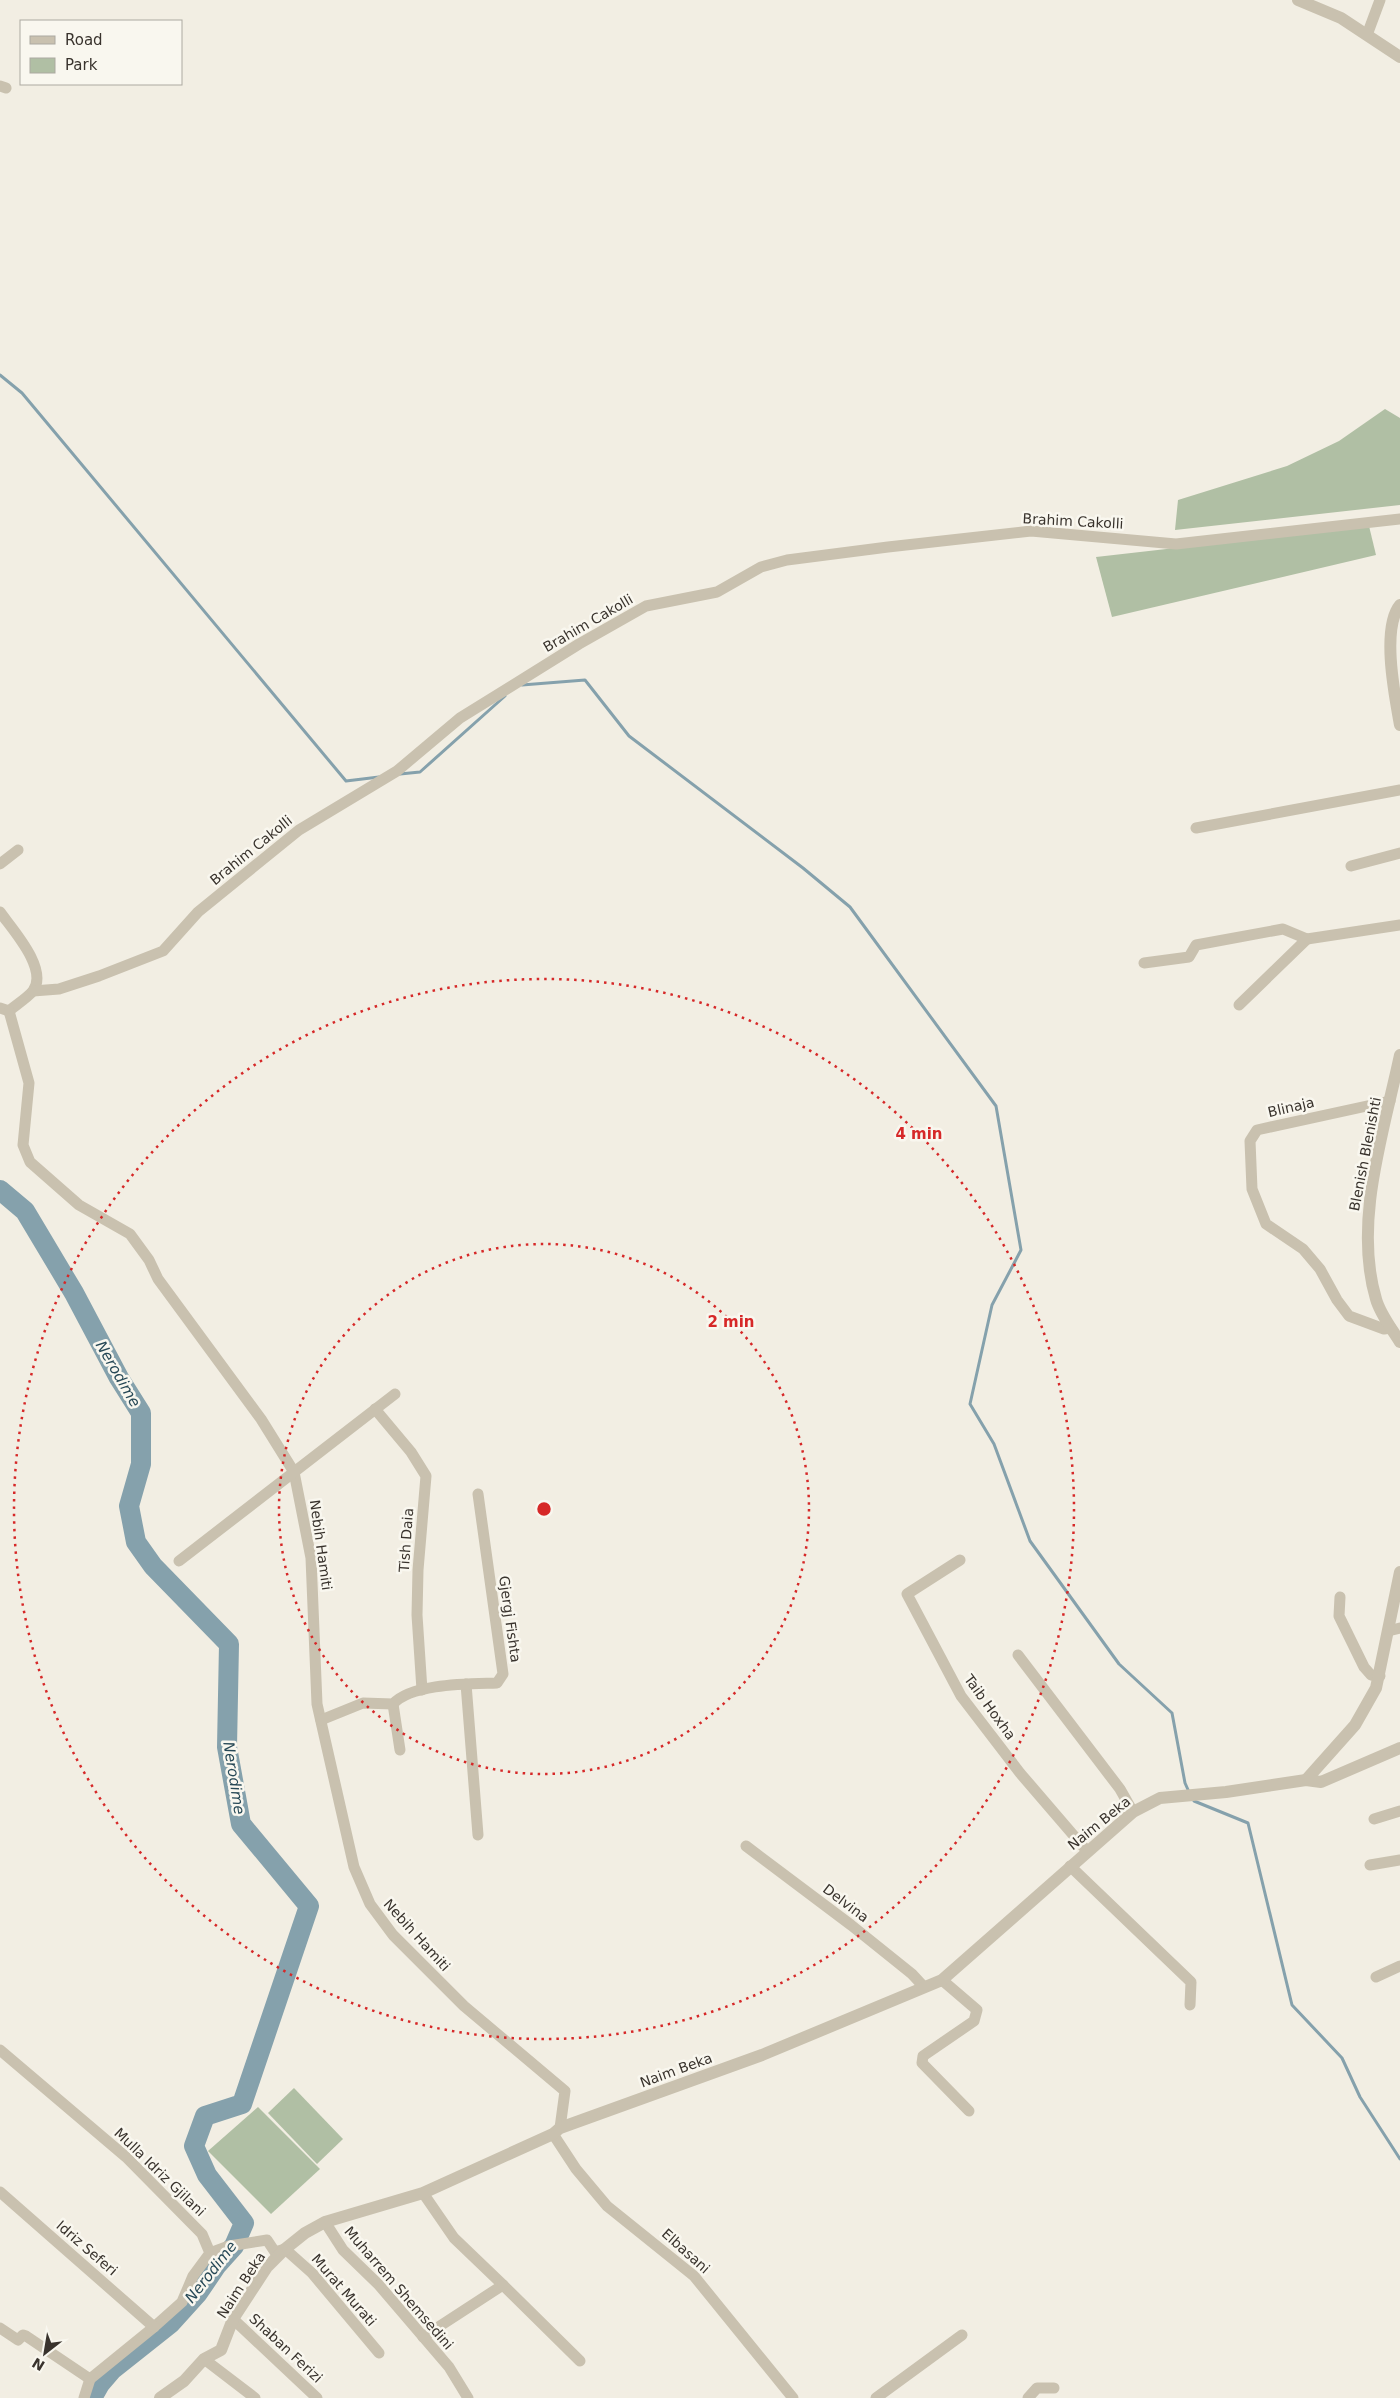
<svg xmlns="http://www.w3.org/2000/svg" width="1400" height="2398" viewBox="0 0 1400 2398" font-family="'DejaVu Sans',sans-serif">
	<style>
		.green { fill: #b0bfa4 }
		.lines { fill: none; stroke-linecap: round; stroke-linejoin: round }
		.stream { stroke: #85a1ac; stroke-width: 3 }
		.river { stroke: #85a1ac; stroke-width: 20 }
		.minor { stroke: #c9c1af; stroke-width: 11 }
		.tertiary { stroke: #c9c1af; stroke-width: 12 }
		.ring { fill: none; stroke: #d62828; stroke-width: 2.5; stroke-dasharray: 2.5 5 }
		.labels { text-anchor: middle; dominant-baseline: central; stroke-width: 5; stroke-linejoin: round; paint-order: stroke }
		.street-label { font-size: 14px; fill: #39332d; stroke: #f9f7ef }
		.water-label { font-size: 15px; font-style: italic; fill: #264856; stroke: #f9f7ef }
		.centre { fill: #d62828; stroke: #f9f7ef; stroke-width: 2.5 }
		.ring-label { font-size: 15px; text-anchor: middle; font-weight: bold; fill: #d62828; stroke: #f9f7ef; stroke-width: 5; stroke-linejoin: round; paint-order: stroke }
	</style>
	<rect width="100%" height="100%" fill="#f2eee3"/>
	<!-- green -->
	<g class="green">
		<polygon points="1385,409 1400,418 1400,505 1175,530 1178,500 1287,466 1339,441"/>
		<polygon points="1369,526 1376,555 1112,617 1096,557"/>
		<polygon points="294,2088 343,2139 317,2164 268,2113"/>
		<polygon points="258,2107 320,2169 271,2214 208,2151"/>
	</g>
	<g class="lines">
		<!-- stream -->
		<g class="stream">
			<polyline points="0,375 22,393 346,781 379,777"/>
			<polyline points="522,685 585,680 629,736 803,868 850,907 996,1106 1021,1250 992,1305 970,1404 994,1444 1030,1541 1119,1664 1172,1713 1185,1783 1189,1792"/>
			<polyline points="400,774 420,772 505,696"/>
			<polyline points="1192,1798 1194,1801 1248,1823 1292,2005 1342,2058 1360,2097 1400,2159"/>
		</g>
		<!-- river -->
		<polyline class="river" points="0,1190 25,1211 74,1293 119,1378 141,1413 141,1464 129,1506 136,1542 153,1566 229,1644 227,1747 241,1824 309,1906 242,2104 205,2116 194,2146 207,2175 244,2223 234,2246 217,2265 198,2293 170,2324 112,2370 100,2384 92,2398"/>
		<!-- minor -->
		<g class="minor">
			<polyline points="1367,35 1380,0"/>
			<polyline points="0,86 6,88"/>
			<polyline points="1196,828 1400,790"/>
			<polyline points="0,864 18,850"/>
			<polyline points="1351,866 1400,853"/>
			<path d="M0 912C12 929 49 969 33 991 27 998 16 1005 9 1011L0 1008"/>
			<polyline points="1144,963 1189,957 1196,945 1283,929 1307,939 1400,925"/>
			<polyline points="33,991 59,989 99,976 163,951 198,912 299,830 397,771 460,718 579,644 646,606 717,592 761,567 787,560 888,547 1031,531 1176,544 1400,519"/>
			<polyline points="1239,1005 1307,939"/>
			<polyline points="9,1011 29,1083 23,1145 30,1162 79,1205 130,1234 149,1260 158,1279 261,1419 294,1472 311,1558 317,1704 354,1867 370,1904 393,1935 464,2006 565,2091 560,2128"/>
			<polyline points="1390,1101 1257,1130 1250,1141 1252,1189 1266,1224 1303,1249 1320,1269 1337,1300 1349,1316 1384,1329 1391,1328"/>
			<polyline points="375,1409 411,1452 426,1476 418,1570 417,1615 422,1690"/>
			<polyline points="960,1560 907,1594 961,1696 1020,1773 1087,1851"/>
			<polyline points="179,1561 395,1394"/>
			<polyline points="1340,1597 1339,1616 1364,1667 1371,1675 1380,1676"/>
			<polyline points="1388,1631 1400,1628"/>
			<polyline points="1018,1655 1120,1789 1133,1812"/>
			<polyline points="466,1684 478,1835"/>
			<polyline points="393,1704 400,1750"/>
			<path d="M321 1720 363 1703 393 1704C412 1683 470 1684 497 1683L503 1674 478 1494"/>
			<polyline points="1374,1819 1400,1811"/>
			<polyline points="746,1846 851,1925 912,1974 924,1987"/>
			<polyline points="1370,1865 1400,1860"/>
			<polyline points="1070,1866 1191,1982 1190,2005"/>
			<polyline points="1376,1977 1400,1966"/>
			<polyline points="942,1980 977,2010 974,2021 923,2056 922,2063 969,2111"/>
			<polyline points="0,2050 126,2157 202,2234 210,2253 193,2276 182,2302 154,2327 90,2379 84,2398"/>
			<polyline points="553,2134 576,2169 607,2206 694,2276 793,2398"/>
			<polyline points="0,2192 154,2327"/>
			<polyline points="423,2193 454,2238 503,2285 423,2337"/>
			<polyline points="325,2222 343,2250 378,2284 449,2367 468,2398"/>
			<polyline points="210,2253 229,2246 267,2240 275,2252 285,2249 312,2273 379,2353"/>
			<polyline points="503,2285 580,2361"/>
			<polyline points="233,2319 317,2398"/>
			<polyline points="0,2328 18,2340 23,2335 26,2336 90,2379"/>
			<polyline points="204,2359 255,2398"/>
			<polyline points="876,2398 962,2335"/>
			<polyline points="1028,2398 1037,2388 1054,2388"/>
		</g>
		<!-- tertiary -->
		<g class="tertiary">
			<polyline points="1298,0 1341,18 1400,57"/>
			<path d="M1400 605C1381 628 1395 697 1400 725"/>
			<path d="M1400 1055C1384 1131 1353 1222 1376 1299 1380 1314 1392 1329 1400 1342"/>
			<polyline points="1306,1780 1355,1725 1376,1688 1400,1572"/>
			<polyline points="160,2398 184,2381 204,2359 221,2350 233,2319 267,2267 285,2249 305,2233 325,2222 423,2193 553,2134 560,2128 762,2055 942,1980 1133,1812 1160,1798 1226,1792 1306,1780 1321,1782 1400,1748"/>
		</g>
	</g>
	<!-- distance rings -->
	<g class="ring">
		<circle cx="544" cy="1509" r="265"/>
		<circle cx="544" cy="1509" r="530"/>
	</g>
	<g class="labels">
		<!-- street labels -->
		<g class="street-label">
			<text transform="translate(1073 521) rotate(3)">Brahim Cakolli</text>
			<text transform="translate(588 623) rotate(-30)">Brahim Cakolli</text>
			<text transform="translate(251 850) rotate(-39)">Brahim Cakolli</text>
			<text transform="translate(1291 1107) rotate(-13)">Blinaja</text>
			<text transform="translate(1365 1154) rotate(-79)">Blenish Blenishti</text>
			<text transform="translate(406 1540) rotate(-86)">Tish Daia</text>
			<text transform="translate(321 1545) rotate(82)">Nebih Hamiti</text>
			<text transform="translate(510 1619) rotate(82)">Gjergj Fishta</text>
			<text transform="translate(990 1707) rotate(54)">Taib Hoxha</text>
			<text transform="translate(1099 1823) rotate(-39)">Naim Beka</text>
			<text transform="translate(846 1903) rotate(37)">Delvina</text>
			<text transform="translate(417 1935) rotate(48)">Nebih Hamiti</text>
			<text transform="translate(676 2070) rotate(-20)">Naim Beka</text>
			<text transform="translate(160 2172) rotate(44)">Mulla Idriz Gjilani</text>
			<text transform="translate(87 2248) rotate(41)">Idriz Seferi</text>
			<text transform="translate(686 2251) rotate(42)">Elbasani</text>
			<text transform="translate(241 2285) rotate(-57)">Naim Beka</text>
			<text transform="translate(399 2288) rotate(49)">Muharrem Shemsedini</text>
			<text transform="translate(344 2290) rotate(49)">Murat Murati</text>
			<text transform="translate(286 2348) rotate(43)">Shaban Ferizi</text>
		</g>
		<!-- water labels -->
		<g class="water-label">
			<text transform="translate(118 1374) rotate(60)">Nerodime</text>
			<text transform="translate(234 1778) rotate(81)">Nerodime</text>
			<text transform="translate(211 2272) rotate(-52)">Nerodime</text>
		</g>
	</g>
	<circle cx="544" cy="1509" r="8" class="centre"/>
	<g class="ring-label">
		<text x="919" y="1139">4 min</text>
		<text x="731" y="1327">2 min</text>
	</g>
	<!-- legend -->
	<rect x="20" y="20" width="162" height="65" fill="#f9f7ef" stroke="#aca9a1"/>
	<rect x="30" y="36" width="25" height="8" fill="#c9c1af" stroke="#aca9a1"/>
	<text x="65" y="45" font-size="15" fill="#39332d">Road</text>
	<rect x="30" y="58" width="25" height="15" fill="#b0bfa4" stroke="#aca9a1"/>
	<text x="65" y="70" font-size="15" fill="#39332d">Park</text>
	<!-- north arrow -->
	<g transform="translate(45 2353) rotate(211)" stroke="#f9f7ef" stroke-width="4" paint-order="stroke">
	<path d="M0-4L9 19L0 12L-9 19Z" fill="#39332d"/>
	<text y="-8" font-size="14" font-weight="bold" text-anchor="middle" fill="#39332d">N</text>
	</g>
</svg>
